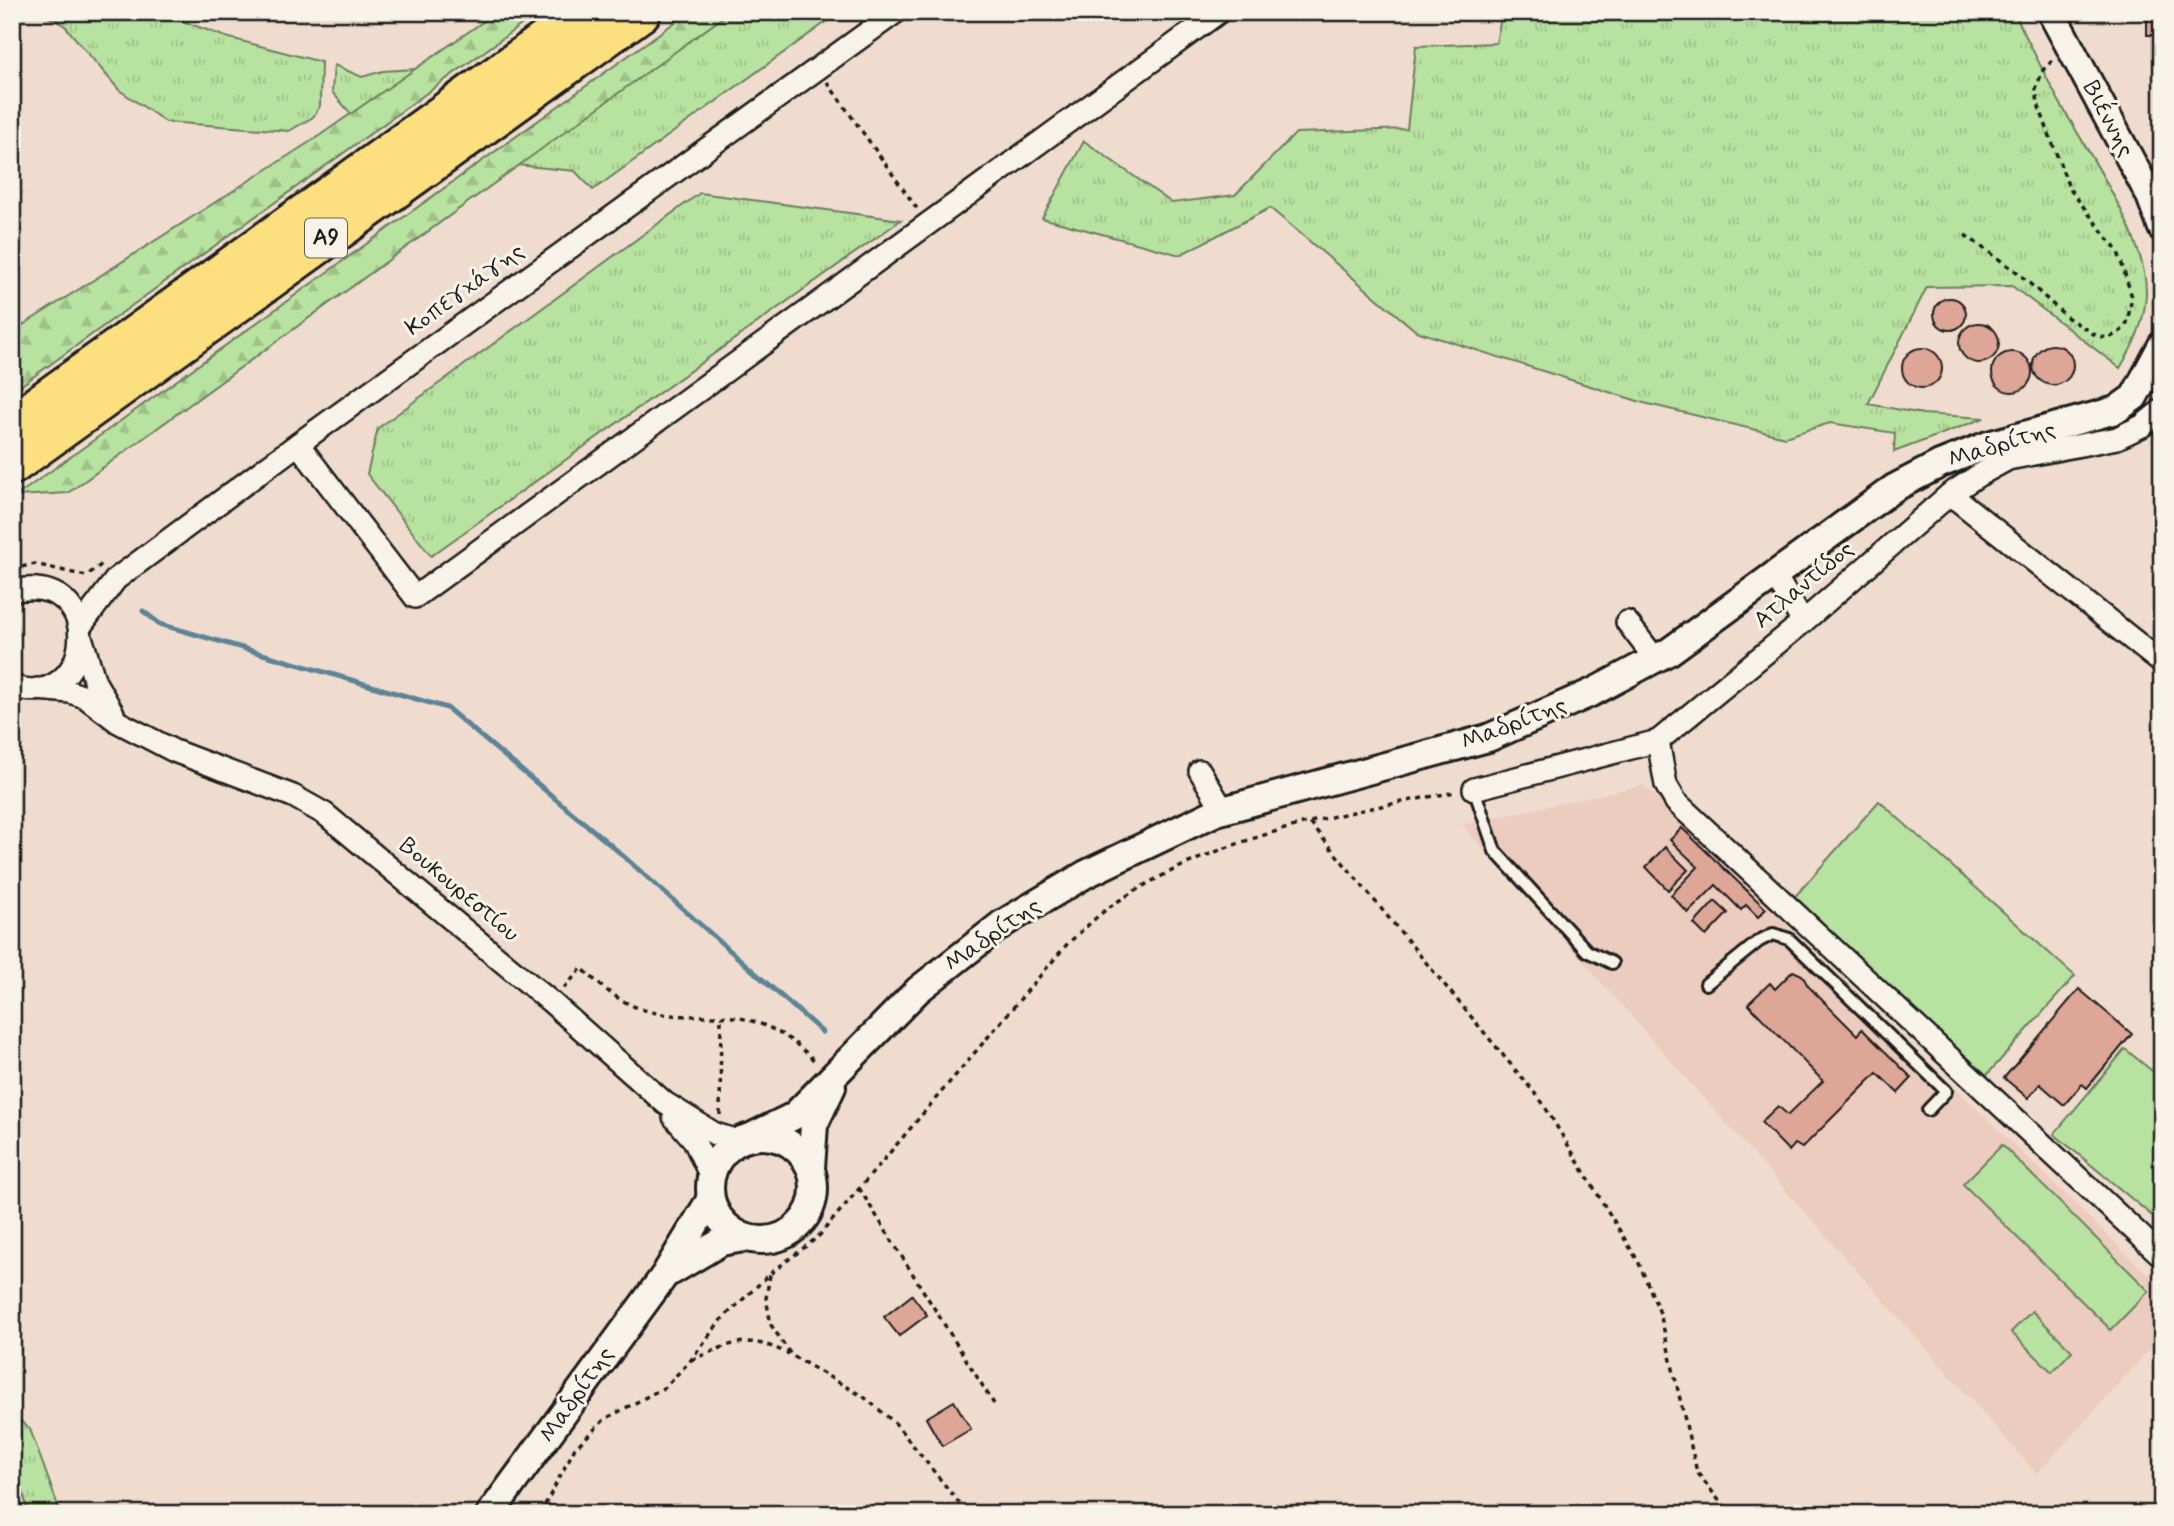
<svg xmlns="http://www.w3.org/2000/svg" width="2174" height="1526" viewBox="0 0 2174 1526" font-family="Mynerve,sans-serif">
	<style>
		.built { fill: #ebccbe }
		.grass { fill: url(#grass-tufts); stroke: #6a7f5e; stroke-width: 2 }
		.forest { fill: url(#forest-firs); stroke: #6a7f5e; stroke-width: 2 }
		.green { fill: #b8e29f; stroke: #6a7f5e; stroke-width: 2 }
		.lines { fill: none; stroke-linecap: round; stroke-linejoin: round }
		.stream { stroke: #5c8396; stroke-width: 5 }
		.building { fill: #dea696; stroke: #1c1c1c; stroke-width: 2 }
		.service-casing { stroke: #1c1c1c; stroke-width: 16 }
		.minor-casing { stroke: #1c1c1c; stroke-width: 26 }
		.tertiary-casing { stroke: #1c1c1c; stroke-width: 32 }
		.motorway-casing { stroke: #1c1c1c; stroke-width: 44 }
		.path { stroke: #1c1c1c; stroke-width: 3.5; stroke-dasharray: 5 5; stroke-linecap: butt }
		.service { stroke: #f7f3e8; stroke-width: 10 }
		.minor { stroke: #f7f3e8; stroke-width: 21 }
		.tertiary { stroke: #f7f3e8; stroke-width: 26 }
		.motorway { stroke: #fce080; stroke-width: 38 }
		.labels { text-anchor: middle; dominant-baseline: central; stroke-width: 6; stroke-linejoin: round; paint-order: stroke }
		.shield { fill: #f7f3e8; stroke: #5e5c59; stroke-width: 2 }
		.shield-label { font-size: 23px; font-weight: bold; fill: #1c1c1c }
		.street-label { font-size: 24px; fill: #1c1c1c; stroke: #f7f3e8 }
	</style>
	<defs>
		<pattern id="grass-tufts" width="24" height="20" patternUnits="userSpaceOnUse" patternTransform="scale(1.75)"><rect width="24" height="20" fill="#b8e29f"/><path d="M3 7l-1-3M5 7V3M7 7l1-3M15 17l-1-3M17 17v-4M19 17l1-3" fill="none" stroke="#9ec188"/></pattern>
		<pattern id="forest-firs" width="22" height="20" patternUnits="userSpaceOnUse" patternTransform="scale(1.75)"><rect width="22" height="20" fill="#b8e29f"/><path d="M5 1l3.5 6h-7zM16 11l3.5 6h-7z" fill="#9ec188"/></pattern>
	</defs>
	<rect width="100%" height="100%" fill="#f0dccf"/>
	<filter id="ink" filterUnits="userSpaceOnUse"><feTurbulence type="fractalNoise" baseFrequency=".0143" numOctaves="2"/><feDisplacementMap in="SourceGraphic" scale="14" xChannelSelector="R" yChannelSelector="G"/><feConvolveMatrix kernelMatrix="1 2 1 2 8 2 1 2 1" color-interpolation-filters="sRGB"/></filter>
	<g filter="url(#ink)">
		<!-- built -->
		<polygon class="built" points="1643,785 2162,1288 2162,1336 2037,1474 1462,825"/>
		<!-- grass -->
		<g class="grass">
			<polygon points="39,12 158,12 226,37 321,62 320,106 313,117 289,131 166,122 119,90 64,25"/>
			<polygon points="730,12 840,12 593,190 575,171 517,165"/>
			<path d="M1502 12H2014C2028 41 2042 70 2058 99 2085 149 2147 236 2146 293 2145 322 2134 345 2120 368L2012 286 1927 287 1868 404 1923 414 1984 418 1894 452 1895 433 1830 423 1785 437 1644 403 1416 331 1270 208 1180 255 1042 218 1084 141 1172 203 1235 195 1296 133 1407 129 1416 46 1496 43Z"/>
			<polygon points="334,65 362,77 383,71 416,69 351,114 332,92"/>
			<polygon points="700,193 901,220 431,556 367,474 378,428"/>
			<polygon points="12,1414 30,1429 61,1514 29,1514 12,1455"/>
		</g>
		<!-- forest -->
		<g class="forest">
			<polygon points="497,12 539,12 12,392 12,332 316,138"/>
			<polygon points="689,12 730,12 68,493 16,496"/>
		</g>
		<!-- green -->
		<g class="green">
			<polygon points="1879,801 2075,976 1987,1075 1791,901"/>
			<polygon points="2125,1049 2162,1079 2162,1224 2054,1134"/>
			<polygon points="2002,1145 2149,1291 2111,1330 1963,1184"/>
			<polygon points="2032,1311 2072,1351 2052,1372 2011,1332"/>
		</g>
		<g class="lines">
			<!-- stream -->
			<polyline class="stream" points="143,611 160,624 447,708 613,847 822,1032"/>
		</g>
		<!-- building -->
		<g class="building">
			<rect x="2147" y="12" width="15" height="23"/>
			<circle cx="1950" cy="314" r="16"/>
			<circle cx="1979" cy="343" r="20"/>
			<circle cx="2053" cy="365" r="20"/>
			<circle cx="1922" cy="368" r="20"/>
			<circle cx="2012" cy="372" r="20"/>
			<polygon points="1682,828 1766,909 1758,917 1746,905 1741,910 1716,885 1688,913 1671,895 1698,867 1670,840"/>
			<polygon points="1665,847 1688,870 1668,890 1646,867"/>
			<polygon points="1715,901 1728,913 1706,936 1694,924"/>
			<polygon points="1793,971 1802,975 1808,986 1857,1035 1862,1029 1912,1078 1898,1093 1877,1073 1802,1148 1795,1144 1789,1151 1761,1122 1778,1106 1788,1115 1823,1081 1748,1004 1770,983 1775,989"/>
			<polygon points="2079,989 2132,1034 2087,1088 2082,1084 2064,1105 2040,1084 2028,1098 2004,1078"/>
			<polygon points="912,1295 927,1315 899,1336 884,1317"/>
			<polygon points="954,1401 971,1429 942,1446 926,1418"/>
		</g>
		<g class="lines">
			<!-- service casing -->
			<g class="service-casing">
				<g id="service">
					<polyline points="1474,789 1495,851 1587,951 1612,963"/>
					<polyline points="1706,984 1759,941 1773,934 1789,939 1946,1091 1928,1110"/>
				</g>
			</g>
			<!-- minor casing -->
			<g class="minor-casing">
				<g id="minor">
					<polyline points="298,444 415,597 1219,12"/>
					<polyline points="1950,494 2162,663"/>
					<polyline points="1774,574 1803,622"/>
					<path d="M12 591C111 570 93 715 12 686"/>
					<polyline points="1627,622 1656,660"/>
					<polyline points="80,627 116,579 298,444 896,12"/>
					<polyline points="82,640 95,682 113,713"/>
					<polyline points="37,689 70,692 85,697 118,722 174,751 293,796 325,814 551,1002 665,1103 715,1134 738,1141"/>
					<polyline points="1658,741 1666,785 1676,802 2162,1256"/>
					<polyline points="1200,771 1223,810"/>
					<polyline points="1474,789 1658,741 1803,622 1950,494 1979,475 2008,459 2117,438 2142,426 2162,410"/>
					<polyline points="674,1117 694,1140 711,1177"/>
				</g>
			</g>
			<!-- tertiary casing -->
			<g class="tertiary-casing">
				<g id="tertiary">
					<polyline points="2051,12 2150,196 2162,228"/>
					<polyline points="755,1135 794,1116 918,990 1002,924 1086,874 1216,812 1488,738 1593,692 1670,651 1894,488 1940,464 1988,445 2116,410 2134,397 2162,345"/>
					<circle cx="762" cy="1188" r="52"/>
					<polyline points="811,1168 814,1125 832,1087"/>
					<polyline points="672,1271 721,1242 744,1238"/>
					<polyline points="490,1514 664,1276 710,1200"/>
				</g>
			</g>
			<!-- motorway casing -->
			<g class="motorway-casing">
				<g id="motorway">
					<polyline points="12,424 585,12"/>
					<polyline points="12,465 641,12"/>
				</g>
			</g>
			<!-- path -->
			<g class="path">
				<polyline points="827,82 918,210"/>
				<polyline points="1965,235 2017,272 2068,318 2097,336 2109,338 2121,331 2127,323 2132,297 2118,252 2069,188 2038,104 2036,88 2043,70 2052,61"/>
				<polyline points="12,569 35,564 86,576 102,564"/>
				<polyline points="1310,823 1542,1102 1638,1261 1660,1313 1697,1472 1721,1503 1735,1514"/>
				<path d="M564 988 582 968C601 987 621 1004 648 1011 676 1019 705 1014 733 1017 763 1020 797 1040 816 1063"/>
				<polyline points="720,1115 721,1017"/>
				<polyline points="859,1188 994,1404"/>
				<polyline points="770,1275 766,1298 771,1325 791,1355 864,1397 895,1423 968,1514"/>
				<path d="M691 1360C734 1343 745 1333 789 1354"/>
				<path d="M540 1514 575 1448 605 1419 665 1387 691 1360 720 1321 771 1273 818 1237 1068 943C1084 930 1099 913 1117 902 1217 836 1340 813 1456 792"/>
			</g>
			<!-- service -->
			<use href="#service" class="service"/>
			<!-- minor -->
			<use href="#minor" class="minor"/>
			<!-- tertiary -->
			<use href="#tertiary" class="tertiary"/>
			<!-- motorway -->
			<use href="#motorway" class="motorway"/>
		</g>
	</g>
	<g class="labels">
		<!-- shield labels -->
		<rect class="shield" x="305" y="218.5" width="42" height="39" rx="5"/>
		<g class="shield-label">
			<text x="326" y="238">A9</text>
		</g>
		<!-- street labels -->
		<g class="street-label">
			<text transform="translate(2108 119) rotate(62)">Βιέννης</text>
			<text transform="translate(465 290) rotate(-36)">Κοπεγχάγης</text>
			<text transform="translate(2002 445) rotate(-17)">Μαδρίτης</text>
			<text transform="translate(1804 585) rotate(-40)">Ατλαντίδος</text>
			<text transform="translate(1514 724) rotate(-21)">Μαδρίτης</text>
			<text transform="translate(459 890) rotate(40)">Βουκουρεστίου</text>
			<text transform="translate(993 935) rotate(-35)">Μαδρίτης</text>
			<text transform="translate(577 1395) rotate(-55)">Μαδρίτης</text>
		</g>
	</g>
	<!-- margin -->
	<rect width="2174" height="1526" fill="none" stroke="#f7f3e8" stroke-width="42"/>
	<rect x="21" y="21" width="2132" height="1484" fill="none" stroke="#1c1c1c" stroke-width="2.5" filter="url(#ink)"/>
</svg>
